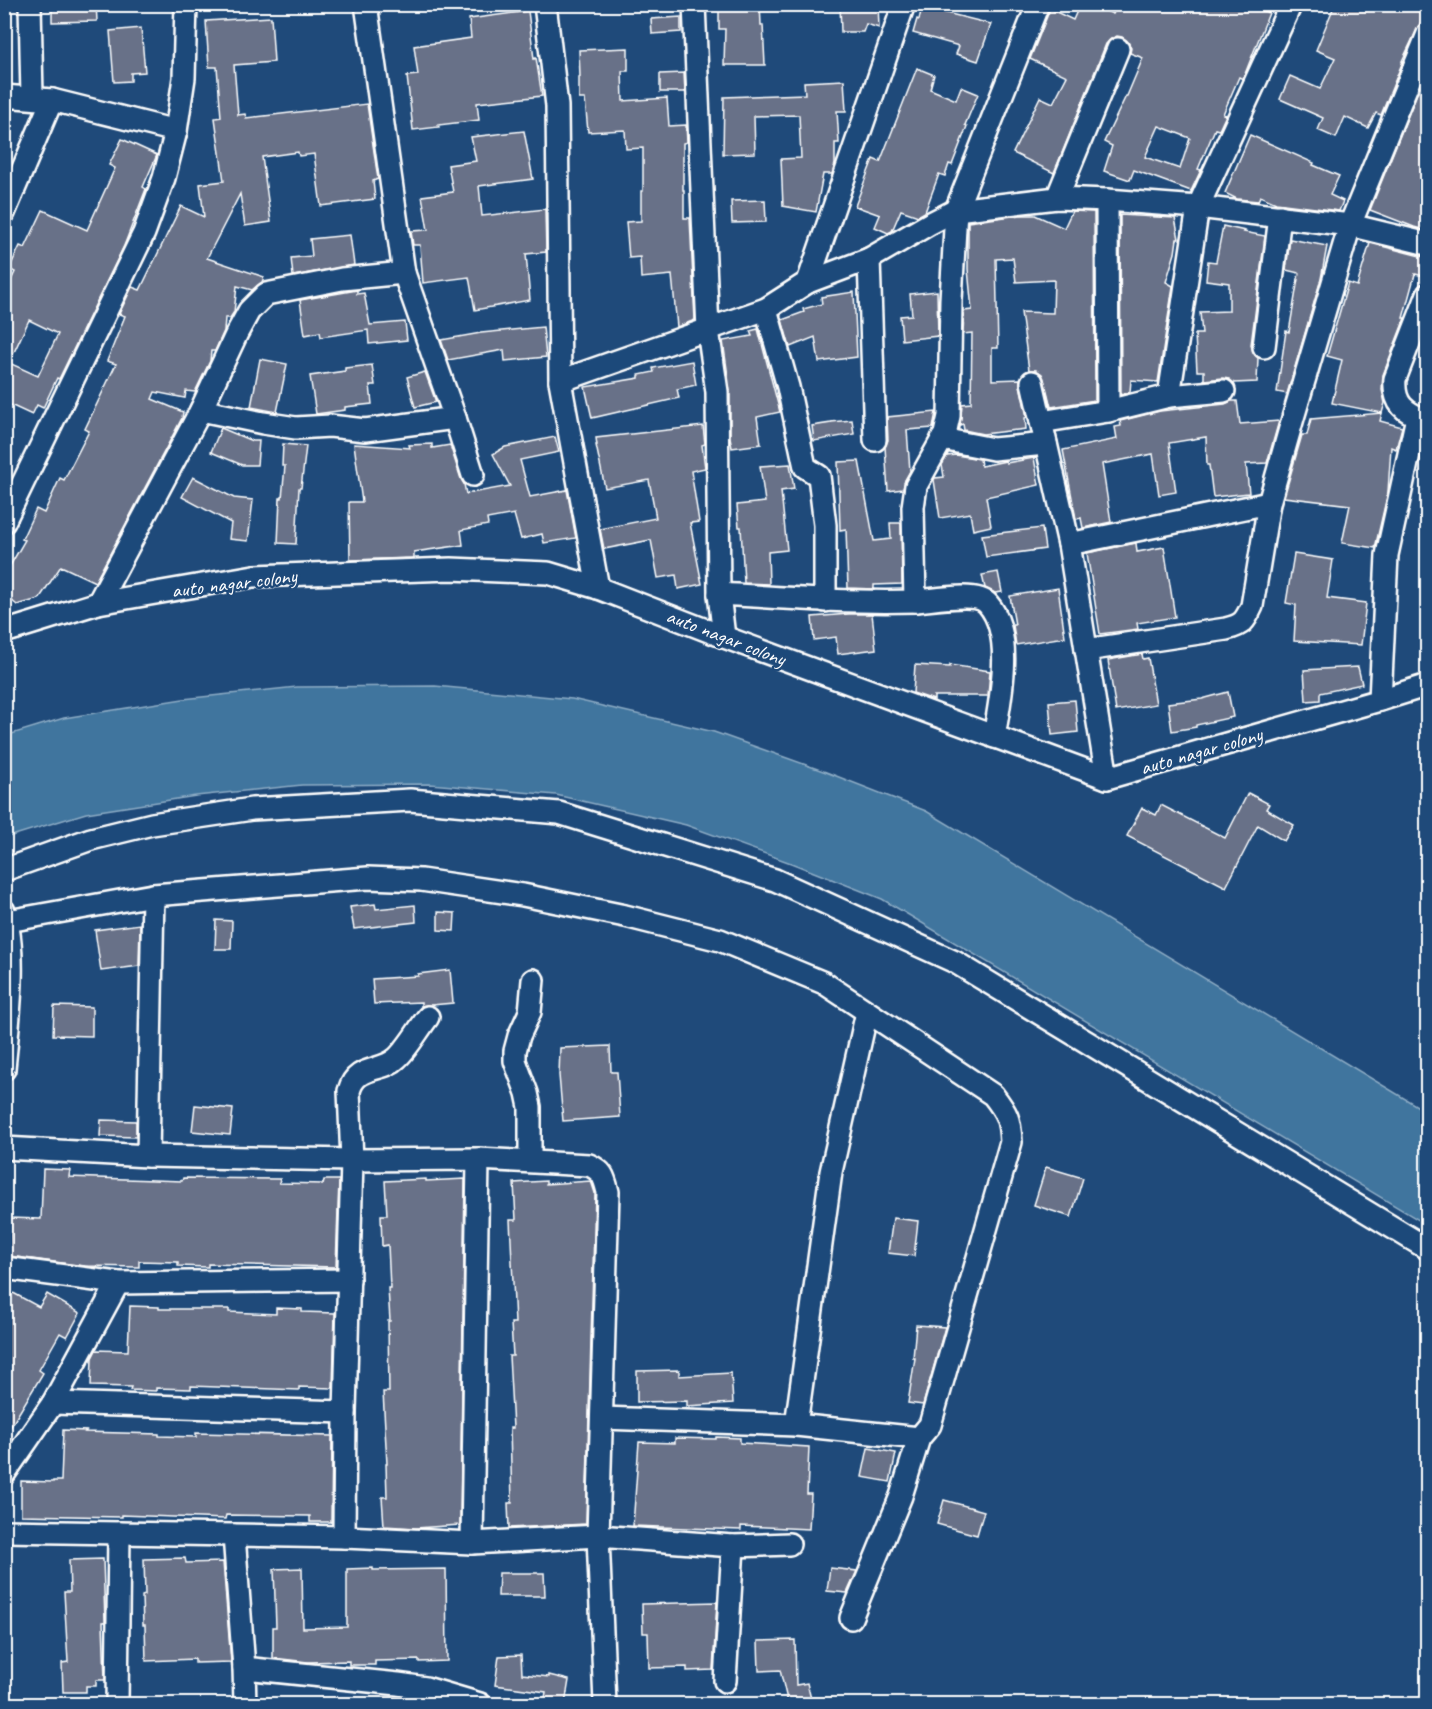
<svg xmlns="http://www.w3.org/2000/svg" width="1432" height="1709" viewBox="0 0 1432 1709" font-family="Caveat,sans-serif">
	<style>
		.water { fill: #41759e; stroke: #8dacc5; stroke-width: 1.5 }
		.building { fill: #687188; stroke: #fff; stroke-width: 1.5; fill-rule: evenodd }
		.lines { fill: none; stroke-linecap: round; stroke-linejoin: round }
		.minor-casing { stroke: #fff; stroke-width: 26 }
		.minor { stroke: #1f4a7a; stroke-width: 21 }
		.labels { text-anchor: middle; dominant-baseline: central; stroke-width: 5; stroke-linejoin: round; paint-order: stroke }
		.street-label { font-size: 21px; fill: #fff; stroke: #1f4a7a }
	</style>
	<rect width="100%" height="100%" fill="#1f4a7a"/>
	<filter id="ink" filterUnits="userSpaceOnUse"><feTurbulence type="fractalNoise" baseFrequency=".0167" numOctaves="2"/><feDisplacementMap in="SourceGraphic" scale="12" xChannelSelector="R" yChannelSelector="G"/><feConvolveMatrix kernelMatrix="1 2 1 2 8 2 1 2 1" color-interpolation-filters="sRGB"/></filter>
	<g filter="url(#ink)">
		<!-- water -->
		<polygon class="water" points="435,686 572,699 714,732 826,772 926,811 1427,1112 1427,1225 882,899 791,863 686,825 556,795 430,784 302,785 196,796 86,813 5,838 5,736 64,718 183,699 297,687"/>
		<!-- building -->
		<g class="building">
			<polygon points="52,4 96,4 97,21 52,22"/>
			<polygon points="719,4 760,4 761,25 763,25 765,65 724,65 725,29 719,29"/>
			<polygon points="840,4 878,4 879,28 866,24 863,32 841,32"/>
			<path d="M1080 4H1090L1113 14 1118 4H1248L1269 13 1243 79 1239 77 1223 114 1226 115 1219 130 1215 129 1198 169 1201 170 1191 191 1134 170 1130 180 1104 171 1112 146 1104 142 1126 96H1127L1143 58 1130 53 1131 48 1128 42 1122 37 1117 36 1111 39 1106 44 1054 173 1013 153 1040 97 1053 103 1067 76 1030 59 1050 9 1073 20ZM1159 126 1190 138 1180 169 1145 157Z"/>
			<polygon points="1335,4 1417,4 1427,9 1402,61 1403,61 1381,115 1376,113 1368,128 1345,117 1336,138 1318,130 1323,118 1280,99 1290,76 1320,89 1335,58 1316,50"/>
			<polygon points="922,7 991,24 978,61 956,54 959,46 913,33 917,19 919,20"/>
			<polygon points="528,11 534,59 536,58 542,96 477,103 479,120 438,125 439,127 413,130 407,76 418,75 414,46 471,38 469,19"/>
			<polygon points="271,17 274,62 234,65 238,115 245,114 246,118 367,104 378,179 373,181 375,199 321,206 314,154 299,156 298,152 262,157 271,222 245,226 240,194 207,258 264,277 262,282 252,290 237,286 234,312 230,318 225,318 224,331 215,351 211,351 210,361 195,392 186,391 185,398 155,392 152,399 183,412 182,418 95,582 61,566 39,599 17,605 4,594 4,576 25,540 22,539 36,509 44,513 60,478 64,480 89,431 85,429 116,364 107,361 125,316 119,314 132,287 140,290 181,206 204,217 200,184 224,181 215,118 221,117 217,67 209,67 206,21"/>
			<polygon points="681,17 681,32 652,34 651,19"/>
			<polygon points="141,28 145,72 131,73 131,81 114,82 110,31"/>
			<polygon points="628,48 628,71 622,71 623,101 667,98 669,126 686,125 687,142 683,143 683,190 684,190 684,218 690,218 695,320 677,327 672,275 641,278 640,257 629,258 626,222 641,221 641,191 643,191 643,148 626,149 625,130 588,132 585,99 579,99 579,77 580,77 579,50"/>
			<polygon points="917,68 934,75 930,89 956,100 961,87 978,94 965,125 967,126 952,165 949,164 945,176 939,174 925,212 918,216 901,210 892,231 888,233 875,227 880,215 855,206 873,159 880,162"/>
			<polygon points="1426,71 1428,72 1428,231 1414,227 1370,210"/>
			<polygon points="684,73 685,92 660,92 660,74"/>
			<polygon points="844,80 846,111 837,111 839,143 835,143 835,164 832,174 823,174 816,212 783,206 781,159 801,158 799,115 754,116 755,153 723,154 724,97 805,94 804,82"/>
			<polygon points="524,131 533,179 479,186 482,216 545,209 546,252 526,254 530,300 475,310 469,277 423,283 420,245 413,245 411,231 428,230 422,196 453,192 448,165 476,161 471,137"/>
			<polygon points="1250,135 1314,163 1313,165 1339,176 1330,195 1343,201 1339,211 1276,203 1260,196 1258,201 1237,199 1225,193"/>
			<path d="M122 139 157 155 143 187 146 189 124 246 59 379 57 378 43 408 37 405 32 415 4 402V295L15 272 9 269 20 246 25 248 43 210 87 230 115 168 109 165ZM29 320 58 334 38 376 9 363Z"/>
			<polygon points="765,200 766,222 732,223 731,201"/>
			<polygon points="1072,211 1094,212 1095,400 1051,407 1044,379 1042,374 1036,370 1029,370 1021,312 1053,313 1054,280 1016,282 1013,258 996,259 998,348 992,348 992,380 1020,379 1020,385 1027,417 1025,418 1026,429 983,434 964,430 963,424 960,425 962,404 971,403 972,333 963,334 964,311 972,310 968,269 968,222 1020,215 1035,215 1064,228"/>
			<polygon points="1120,215 1175,218 1179,239 1177,239 1175,253 1166,282 1173,286 1158,382 1131,380 1130,392 1121,395"/>
			<polygon points="1223,226 1245,231 1244,232 1265,236 1251,345 1253,352 1258,358 1257,382 1234,383 1229,379 1223,378 1204,380 1204,371 1197,371 1195,334 1202,334 1200,312 1229,311 1229,283 1206,280 1208,261 1216,262"/>
			<polygon points="350,235 354,265 293,276 291,258 312,256 310,239"/>
			<polygon points="1290,239 1327,246 1321,279 1287,394 1277,392 1286,331 1289,332 1299,273 1286,270"/>
			<polygon points="1370,243 1428,258 1428,277 1415,274 1403,318 1405,318 1383,375 1382,390 1385,403 1382,413 1332,403 1342,360 1327,356 1348,283 1357,286"/>
			<polygon points="357,290 357,294 364,293 370,325 405,322 407,340 369,344 368,330 321,337 320,332 305,335 300,300"/>
			<polygon points="937,291 938,336 902,340 900,316 912,315 910,294"/>
			<polygon points="854,292 857,357 819,362 815,337 790,347 782,320 804,312 803,309 822,304 821,297"/>
			<polygon points="543,327 546,357 505,361 504,350 448,360 441,340 481,333"/>
			<polygon points="758,329 780,412 757,417 761,444 732,448 730,437 730,390 723,341 752,336 750,331"/>
			<polygon points="260,359 287,364 277,412 251,407"/>
			<polygon points="692,361 696,385 677,389 679,398 592,418 585,387 639,378 639,375 654,372 653,368"/>
			<polygon points="372,365 375,385 370,385 372,404 345,407 345,410 316,414 310,376 345,371 345,368"/>
			<polygon points="425,372 436,402 415,407 407,377"/>
			<polygon points="1231,401 1237,401 1240,424 1279,421 1267,463 1246,464 1249,493 1213,497 1209,465 1207,465 1206,437 1169,443 1176,492 1159,495 1153,454 1102,464 1111,522 1083,528 1081,518 1076,519 1063,450 1117,439 1115,427 1121,426 1120,421 1160,411 1225,404"/>
			<polygon points="936,412 933,428 907,430 910,471 905,480 903,489 888,491 885,447 888,440 887,417"/>
			<polygon points="1382,413 1380,421 1402,427 1396,449 1391,447 1388,492 1375,548 1342,543 1350,505 1284,497 1302,435 1307,435 1311,419"/>
			<polygon points="852,420 854,434 814,441 812,426 831,423 831,422"/>
			<polygon points="703,426 705,444 702,445 705,468 691,471 699,522 690,523 702,584 678,589 676,575 658,578 651,540 604,549 600,529 656,518 649,480 605,488 596,445 597,445 596,438"/>
			<polygon points="221,428 252,441 259,441 257,465 242,465 211,452"/>
			<polygon points="555,437 559,452 520,460 530,497 567,490 576,538 544,543 542,534 521,539 514,514 487,519 488,525 461,530 463,545 414,552 414,558 350,560 349,502 362,502 354,444 410,448 409,445 432,444 432,448 450,445 461,479 464,484 466,494 510,486 493,454 505,447"/>
			<polygon points="283,444 306,446 301,488 299,488 296,544 278,543 280,498 282,498 285,466 282,466"/>
			<polygon points="956,455 980,459 981,466 1006,461 1006,463 1034,458 1039,485 986,497 991,526 973,530 970,513 940,518 934,480 935,478 944,477 942,465 947,456"/>
			<polygon points="859,461 874,541 891,539 890,523 901,523 902,584 874,585 874,589 848,588 846,529 840,530 838,462"/>
			<polygon points="790,464 794,489 781,491 787,550 768,552 769,584 744,583 741,527 739,527 737,505 765,502 760,466"/>
			<polygon points="193,477 234,498 253,500 248,541 229,539 231,523 182,497"/>
			<polygon points="1042,528 1045,549 986,557 982,535"/>
			<polygon points="1136,543 1137,552 1164,547 1175,617 1137,623 1138,629 1100,634 1087,553"/>
			<polygon points="1294,554 1333,560 1327,598 1366,603 1361,645 1294,641 1296,605 1286,603"/>
			<polygon points="998,572 1002,592 995,593 985,588 982,575"/>
			<polygon points="1058,588 1065,637 1016,645 1013,625 1015,625 1010,596"/>
			<polygon points="849,614 872,614 876,649 838,654 836,637 814,640 812,617"/>
			<polygon points="1142,654 1143,659 1148,658 1156,704 1116,711 1108,660"/>
			<polygon points="915,665 950,667 950,665 990,671 988,696 934,696 934,700 913,693"/>
			<polygon points="1358,667 1362,684 1320,693 1320,700 1306,701 1304,670"/>
			<polygon points="1228,692 1233,717 1196,725 1196,727 1172,731 1168,703 1202,699"/>
			<polygon points="1075,700 1078,732 1052,735 1049,702"/>
			<polygon points="1248,793 1269,804 1266,809 1294,825 1284,841 1258,825 1226,887 1127,836 1142,808 1156,815 1161,805 1225,838"/>
			<polygon points="375,904 376,909 415,905 416,922 354,929 350,907"/>
			<polygon points="438,912 455,913 454,931 438,930"/>
			<polygon points="216,920 232,921 231,949 215,949"/>
			<polygon points="140,924 139,966 101,971 95,930"/>
			<polygon points="450,970 453,1003 421,1006 421,1002 374,1004 372,979 418,976 418,974"/>
			<polygon points="54,1006 92,1007 92,1036 53,1035"/>
			<polygon points="610,1046 611,1072 617,1072 620,1117 563,1121 559,1075 560,1048"/>
			<polygon points="195,1105 233,1109 230,1135 192,1131"/>
			<polygon points="101,1120 136,1121 136,1137 100,1136"/>
			<polygon points="1046,1167 1083,1178 1071,1217 1034,1205"/>
			<polygon points="43,1169 70,1170 69,1177 182,1181 183,1178 280,1179 279,1183 323,1184 324,1180 339,1180 336,1267 208,1264 208,1267 178,1266 178,1262 139,1261 139,1267 85,1266 9,1256 10,1218 41,1219"/>
			<polygon points="426,1179 426,1181 465,1179 460,1525 416,1528 384,1526 382,1497 387,1497 386,1464 387,1464 383,1392 389,1392 388,1321 390,1321 388,1288 390,1288 388,1245 382,1246 381,1215 387,1215 385,1181"/>
			<polygon points="546,1181 546,1184 591,1181 595,1193 586,1524 509,1528 508,1503 512,1503 510,1428 513,1428 509,1356 513,1356 511,1323 515,1323 510,1220 516,1220 514,1183"/>
			<polygon points="893,1218 918,1221 914,1256 888,1253"/>
			<polygon points="4,1288 39,1307 47,1294 80,1313 67,1337 60,1333 39,1370 43,1373 4,1438"/>
			<polygon points="130,1306 159,1307 159,1309 229,1309 229,1312 276,1314 276,1308 302,1309 302,1312 335,1313 333,1388 299,1387 299,1390 191,1386 191,1389 156,1388 156,1391 130,1390 131,1387 91,1386 92,1358 96,1350 128,1351"/>
			<polygon points="916,1325 945,1327 923,1405 908,1403 915,1358 913,1358"/>
			<polygon points="679,1370 679,1376 731,1373 733,1403 687,1406 687,1401 637,1402 637,1371"/>
			<polygon points="63,1430 86,1431 85,1432 159,1434 159,1436 196,1437 196,1433 332,1436 331,1522 310,1522 310,1516 226,1515 225,1519 122,1515 122,1517 21,1515 21,1481 53,1482 53,1481 61,1481"/>
			<polygon points="716,1437 740,1438 740,1443 809,1447 807,1494 811,1494 809,1529 741,1526 741,1530 633,1526 639,1442 675,1443 675,1438 716,1439"/>
			<polygon points="868,1448 896,1453 890,1482 862,1477"/>
			<polygon points="944,1500 984,1511 977,1535 937,1524"/>
			<polygon points="185,1558 186,1563 223,1562 231,1662 195,1663 195,1659 146,1661 145,1625 143,1625 142,1596 145,1595 144,1559"/>
			<polygon points="103,1559 105,1622 103,1622 105,1680 96,1680 96,1686 86,1686 86,1692 63,1692 62,1663 68,1662 64,1592 70,1592 69,1560"/>
			<polygon points="302,1568 303,1628 347,1627 347,1569 373,1568 373,1570 446,1569 447,1661 419,1662 419,1660 375,1661 375,1665 349,1665 349,1661 308,1662 273,1658 273,1627 276,1627 274,1569"/>
			<polygon points="830,1568 857,1571 847,1593 827,1591"/>
			<polygon points="499,1573 544,1573 545,1596 498,1596"/>
			<polygon points="717,1602 713,1670 687,1671 687,1667 649,1668 648,1633 643,1633 642,1604"/>
			<polygon points="795,1640 796,1685 807,1683 811,1699 797,1702 797,1704 788,1704 780,1670 759,1671 758,1641"/>
			<polygon points="521,1655 522,1674 549,1677 549,1675 569,1680 565,1704 544,1704 546,1692 495,1685 499,1656"/>
		</g>
		<g class="lines">
			<!-- minor casing -->
			<g class="minor-casing">
				<g id="minor">
					<polyline points="30,4 32,97"/>
					<polyline points="545,4 557,106 560,381 598,588"/>
					<polyline points="694,4 708,330 717,392 719,594 724,637"/>
					<polyline points="4,96 52,100 176,131"/>
					<polyline points="1057,198 1118,49"/>
					<polyline points="1107,200 1108,411"/>
					<polyline points="4,213 52,100"/>
					<polyline points="869,259 875,440"/>
					<polyline points="404,273 455,418 473,475"/>
					<polyline points="808,282 904,4"/>
					<path d="M1428 294 1395 379C1393 404 1405 413 1428 421"/>
					<polyline points="766,309 788,387 805,467 819,476 825,525 825,601"/>
					<polyline points="1264,347 1280,216"/>
					<polyline points="560,381 766,309 808,282 869,259 929,224 956,210 1057,198 1107,200 1198,207 1350,225 1428,244"/>
					<polyline points="1032,382 1069,544 1107,778"/>
					<polyline points="1169,396 1198,207 1291,4"/>
					<polyline points="201,410 263,423 296,428 330,426 365,430 455,418"/>
					<polyline points="1041,422 1108,411 1169,396 1224,391"/>
					<polyline points="942,439 993,449 1046,444"/>
					<polyline points="4,522 144,233 164,178 176,131 184,78 186,4"/>
					<polyline points="1069,544 1269,503"/>
					<path d="M719 594C785 598 850 603 916 601 933 600 977 591 988 604 1015 635 1000 700 994 737"/>
					<polyline points="915,601 913,507 916,486 945,434 949,416 951,300 956,210 1038,4"/>
					<polyline points="98,603 201,410 237,333 249,311 266,294 342,279 404,273 366,4"/>
					<polyline points="4,632 98,603 254,576 451,569 548,573 598,588 724,637 1107,778 1380,700 1428,685"/>
					<path d="M1086 650 1226 629C1243 625 1245 621 1252 606L1269 503 1293 418 1350 225 1428 34"/>
					<polyline points="1380,700 1387,555 1417,417"/>
					<polyline points="4,870 91,839 152,824 252,809 410,800 559,813 775,880 955,962 1428,1249"/>
					<path d="M4 911C18 953 8 1024 4 1069"/>
					<path d="M8 921 153 895 368 878 421 880 523 895 625 916 720 940 824 983 993 1095C1007 1113 1010 1119 1011 1142L930 1425 919 1438 796 1425 602 1418"/>
					<path d="M4 1148 148 1156 352 1160 478 1159 589 1165C603 1171 604 1177 608 1192L598 1536 605 1704"/>
					<polyline points="148,1156 153,895"/>
					<polyline points="530,1161 530,1107 527,1093 515,1061 515,1051 519,1036 530,1012 533,980"/>
					<polyline points="4,1268 118,1283 349,1280"/>
					<polyline points="53,1403 345,1412"/>
					<polyline points="796,1425 831,1172 867,1012"/>
					<polyline points="4,1474 53,1403 118,1283"/>
					<polyline points="4,1531 344,1537 472,1543 598,1536 733,1546 725,1681"/>
					<polyline points="234,1535 244,1668 245,1704"/>
					<path d="M344 1537 345 1412 352 1160 349 1091C356 1064 382 1073 397 1058 408 1048 418 1030 428 1017"/>
					<polyline points="472,1543 478,1159"/>
					<polyline points="733,1546 789,1544"/>
					<polyline points="851,1618 901,1496 919,1438"/>
					<polyline points="244,1668 398,1684 426,1688 480,1704"/>
					<polyline points="117,1704 119,1533"/>
				</g>
			</g>
			<!-- minor -->
			<use href="#minor" class="minor"/>
		</g>
	</g>
	<g class="labels">
		<!-- street labels -->
		<g class="street-label">
			<text transform="translate(234 583) rotate(-7)">auto nagar colony</text>
			<text transform="translate(726 637) rotate(21)">auto nagar colony</text>
			<text transform="translate(1201 751) rotate(-16)">auto nagar colony</text>
		</g>
	</g>
	<!-- margin -->
	<rect width="1432" height="1709" fill="none" stroke="#1f4a7a" stroke-width="24"/>
	<rect x="12" y="12" width="1408" height="1685" fill="none" stroke="#fff" stroke-width="2" filter="url(#ink)"/>
</svg>
